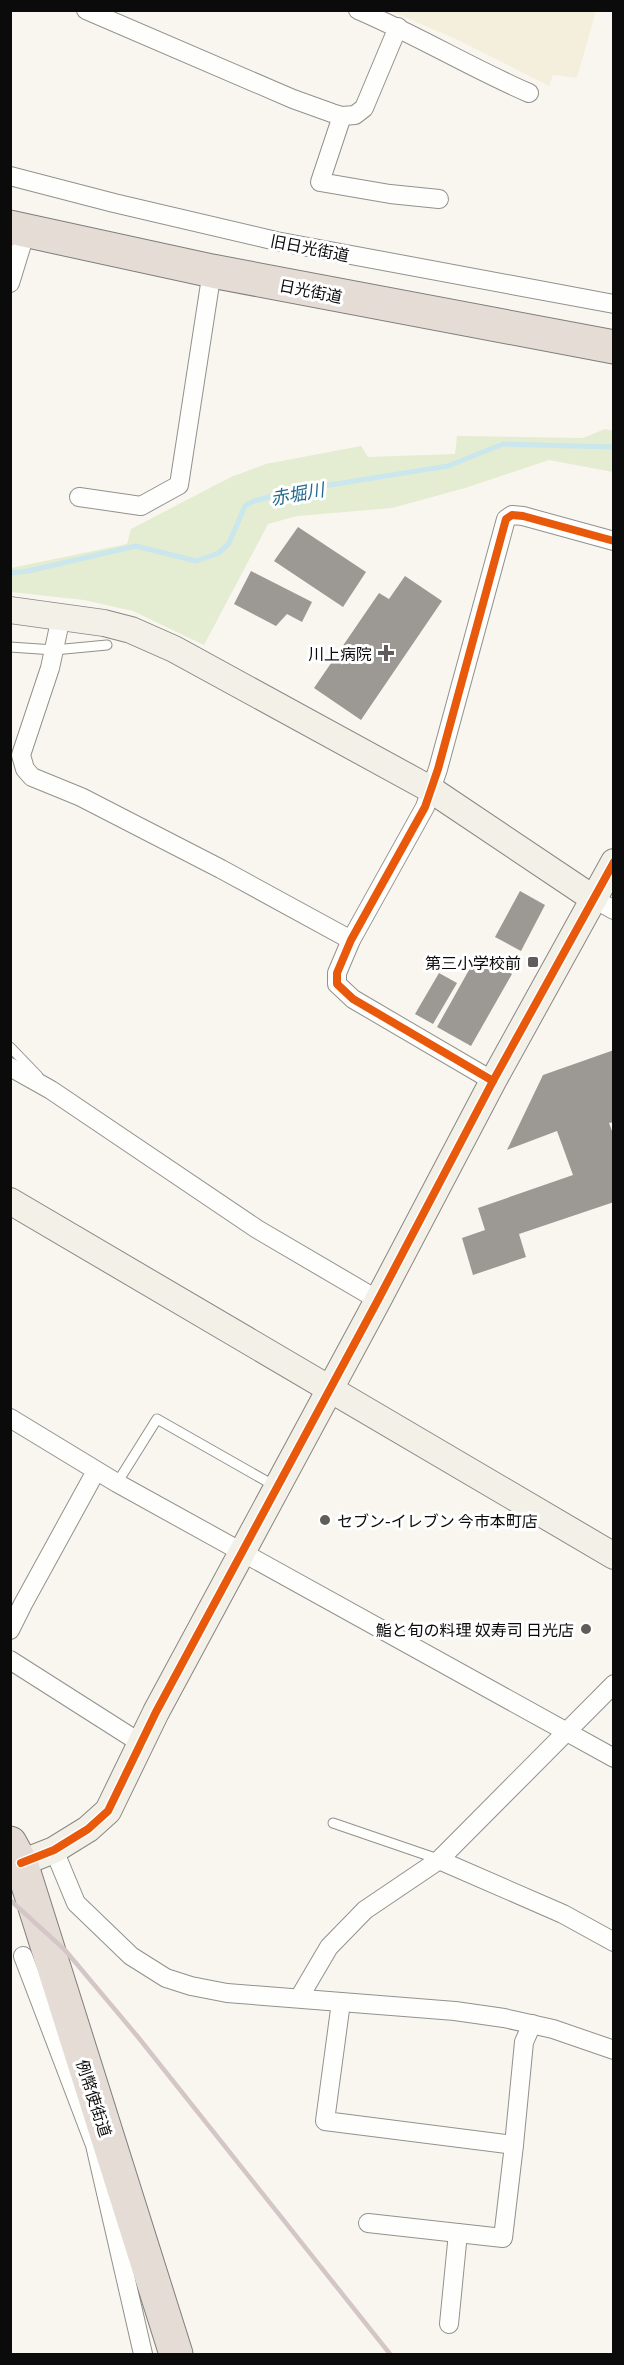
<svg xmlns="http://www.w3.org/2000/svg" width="624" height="2365" viewBox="0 0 624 2365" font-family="Literata,'Noto Sans JP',serif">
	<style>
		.farmland { fill: #f4efdd }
		.green { fill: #e4ecd1 }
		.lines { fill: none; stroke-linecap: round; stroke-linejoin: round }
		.stream { stroke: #cae7ee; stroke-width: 5 }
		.building { fill: #9c9995 }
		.lane-casing { stroke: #92918e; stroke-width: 11 }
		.street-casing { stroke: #92918e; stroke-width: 20 }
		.secondary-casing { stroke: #898784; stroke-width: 28 }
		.highway-casing { stroke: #7f7e7b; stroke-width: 35 }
		.lane { stroke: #fefefd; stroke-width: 9 }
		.street { stroke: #fefefd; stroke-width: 18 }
		.secondary { stroke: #f3f0e8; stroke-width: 26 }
		.highway { stroke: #e6dcd6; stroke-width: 33 }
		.rail { stroke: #d4c6c7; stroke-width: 4.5 }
		.cycleway-casing { stroke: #fff; stroke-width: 11 }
		.cycleway { stroke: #e8590c; stroke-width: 8 }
		.poi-dot { fill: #5e5d5b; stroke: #fff; stroke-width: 2 }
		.labels { text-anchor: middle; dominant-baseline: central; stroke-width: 6; stroke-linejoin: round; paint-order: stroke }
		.street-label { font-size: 16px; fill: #0b0b0b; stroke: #fff }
		.poi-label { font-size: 16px; fill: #0b0b0b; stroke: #fff; text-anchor: end }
		.water-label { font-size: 18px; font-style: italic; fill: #246b8d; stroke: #fff }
	</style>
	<rect width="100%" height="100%" fill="#f9f6ef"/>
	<!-- farmland -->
	<polygon class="farmland" points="391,11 596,11 577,78 553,75 549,86 458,40"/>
	<!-- green -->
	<polygon class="green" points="605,429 613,431 613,472 549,460 465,488 392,508 297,516 268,524 204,645 133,611 84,600 11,592 11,568 127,544 131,529 231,477 266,464 361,446 368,457 455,454 457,436 583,438"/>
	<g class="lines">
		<!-- stream -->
		<polyline class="stream" points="10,573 28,571 136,546 196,561 219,553 229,543 245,506 254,501 286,492 448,466 503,444 614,447"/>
	</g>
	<!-- building -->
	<g class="building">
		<polygon points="298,527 366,572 343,607 274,561"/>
		<polygon points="251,571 312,602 302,622 287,614 276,626 234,604"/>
		<polygon points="405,576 442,601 361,720 314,688 379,593 389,599"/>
		<polygon points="520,891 545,905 521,951 495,937"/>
		<polygon points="478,954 512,974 471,1046 437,1027"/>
		<polygon points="439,973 457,983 433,1024 415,1014"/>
		<polygon points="614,1050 614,1122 609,1123 614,1136 614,1202 519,1234 526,1257 473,1275 462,1238 485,1230 478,1208 573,1175 557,1131 507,1150 543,1075"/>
	</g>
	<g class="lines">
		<!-- lane casing -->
		<g class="lane-casing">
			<g id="lane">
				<polyline points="10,647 54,650 107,645"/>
				<polyline points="10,1047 38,1076"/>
				<polyline points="117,1483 157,1419 275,1486"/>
				<polyline points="333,1823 438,1859"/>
			</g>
		</g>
		<!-- street casing -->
		<g class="street-casing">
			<g id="street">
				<polyline points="86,10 293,99 332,113 342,116 355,115 364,108 398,27"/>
				<path d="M358 10C417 35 471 68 529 93"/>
				<polyline points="342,116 320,182 390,194 439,199"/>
				<polyline points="10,176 114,203 276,241 614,304"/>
				<polyline points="10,283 26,231"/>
				<polyline points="79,497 141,506 179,485 212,271"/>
				<polyline points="61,617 50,668 21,755 25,769 32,777 81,797 221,869 351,940"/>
				<polyline points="594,899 614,910"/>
				<polyline points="10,1067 51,1090 257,1229 378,1300"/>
				<polyline points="493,1081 353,999 337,984 337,973 351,940 425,807 438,769 506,519 512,515 523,516 614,541"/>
				<polyline points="10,1418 117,1483 614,1758"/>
				<polyline points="10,1630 23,1604 96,1471"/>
				<polyline points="10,1660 142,1744"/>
				<polyline points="54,1850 76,1903 131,1956 166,1978 191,1986 227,1993 455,2011 504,2018 553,2029 614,2050"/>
				<polyline points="439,1860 563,1914 614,1942"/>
				<polyline points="23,1956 95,2145 143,2354"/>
				<polyline points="299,1998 329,1947 365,1910 439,1860 614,1684"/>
				<polyline points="341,2002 325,2121 514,2145 524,2042 532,2024"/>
				<polyline points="368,2223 503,2238 514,2145"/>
				<polyline points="449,2324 458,2233"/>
			</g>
		</g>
		<!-- secondary casing -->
		<g class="secondary-casing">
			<g id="secondary">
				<polyline points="10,610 104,623 131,630 174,649 430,789 594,899"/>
				<polyline points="10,1201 614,1556"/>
				<polyline points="21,1863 54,1850 88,1829 108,1811 156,1712 378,1300 493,1081 614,862"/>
			</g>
		</g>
		<!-- highway casing -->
		<g class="highway-casing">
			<g id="highway">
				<polyline points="10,227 212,271 614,347"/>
				<polyline points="10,1843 21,1863 176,2354"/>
			</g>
		</g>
		<!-- lane -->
		<use href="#lane" class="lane"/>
		<!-- street -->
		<use href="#street" class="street"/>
		<!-- secondary -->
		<use href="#secondary" class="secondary"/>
		<!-- highway -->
		<use href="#highway" class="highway"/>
		<!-- rail -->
		<polyline class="rail" points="10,1900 65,1950 138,2037 390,2354"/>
		<!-- cycleway casing -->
		<g class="cycleway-casing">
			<g id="cycleway">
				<polyline points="493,1081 353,999 337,984 337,973 351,940 425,807 438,769 506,519 512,515 523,516 614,541"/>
				<polyline points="21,1863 54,1850 88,1829 108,1811 156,1712 378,1300 493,1081 614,862"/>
			</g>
		</g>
		<!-- cycleway -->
		<use href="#cycleway" class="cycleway"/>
	</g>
	<!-- markers -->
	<g class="poi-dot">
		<path d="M383 644h6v6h6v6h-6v6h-6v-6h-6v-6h6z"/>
		<rect x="527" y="956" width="12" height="12" rx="3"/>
		<circle cx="325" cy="1520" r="6"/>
		<circle cx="586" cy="1629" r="6"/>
	</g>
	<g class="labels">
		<!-- street labels -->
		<g class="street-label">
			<text transform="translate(310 247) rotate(11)">旧日光街道</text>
			<text transform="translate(311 290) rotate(11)">日光街道</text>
			<text transform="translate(95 2098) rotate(72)">例幣使街道</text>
		</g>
		<!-- poi labels -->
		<g class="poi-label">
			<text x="372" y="653">川上病院</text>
			<text x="521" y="962">第三小学校前</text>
			<text x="337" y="1520" text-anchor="start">セブン-イレブン 今市本町店</text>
			<text x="574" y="1629">鮨と旬の料理 奴寿司 日光店</text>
		</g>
		<!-- water labels -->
		<g class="water-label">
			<text transform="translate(297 493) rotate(-10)">赤堀川</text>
		</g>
	</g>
	<!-- border -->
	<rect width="624" height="2365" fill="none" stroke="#0b0b0b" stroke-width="24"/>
</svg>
